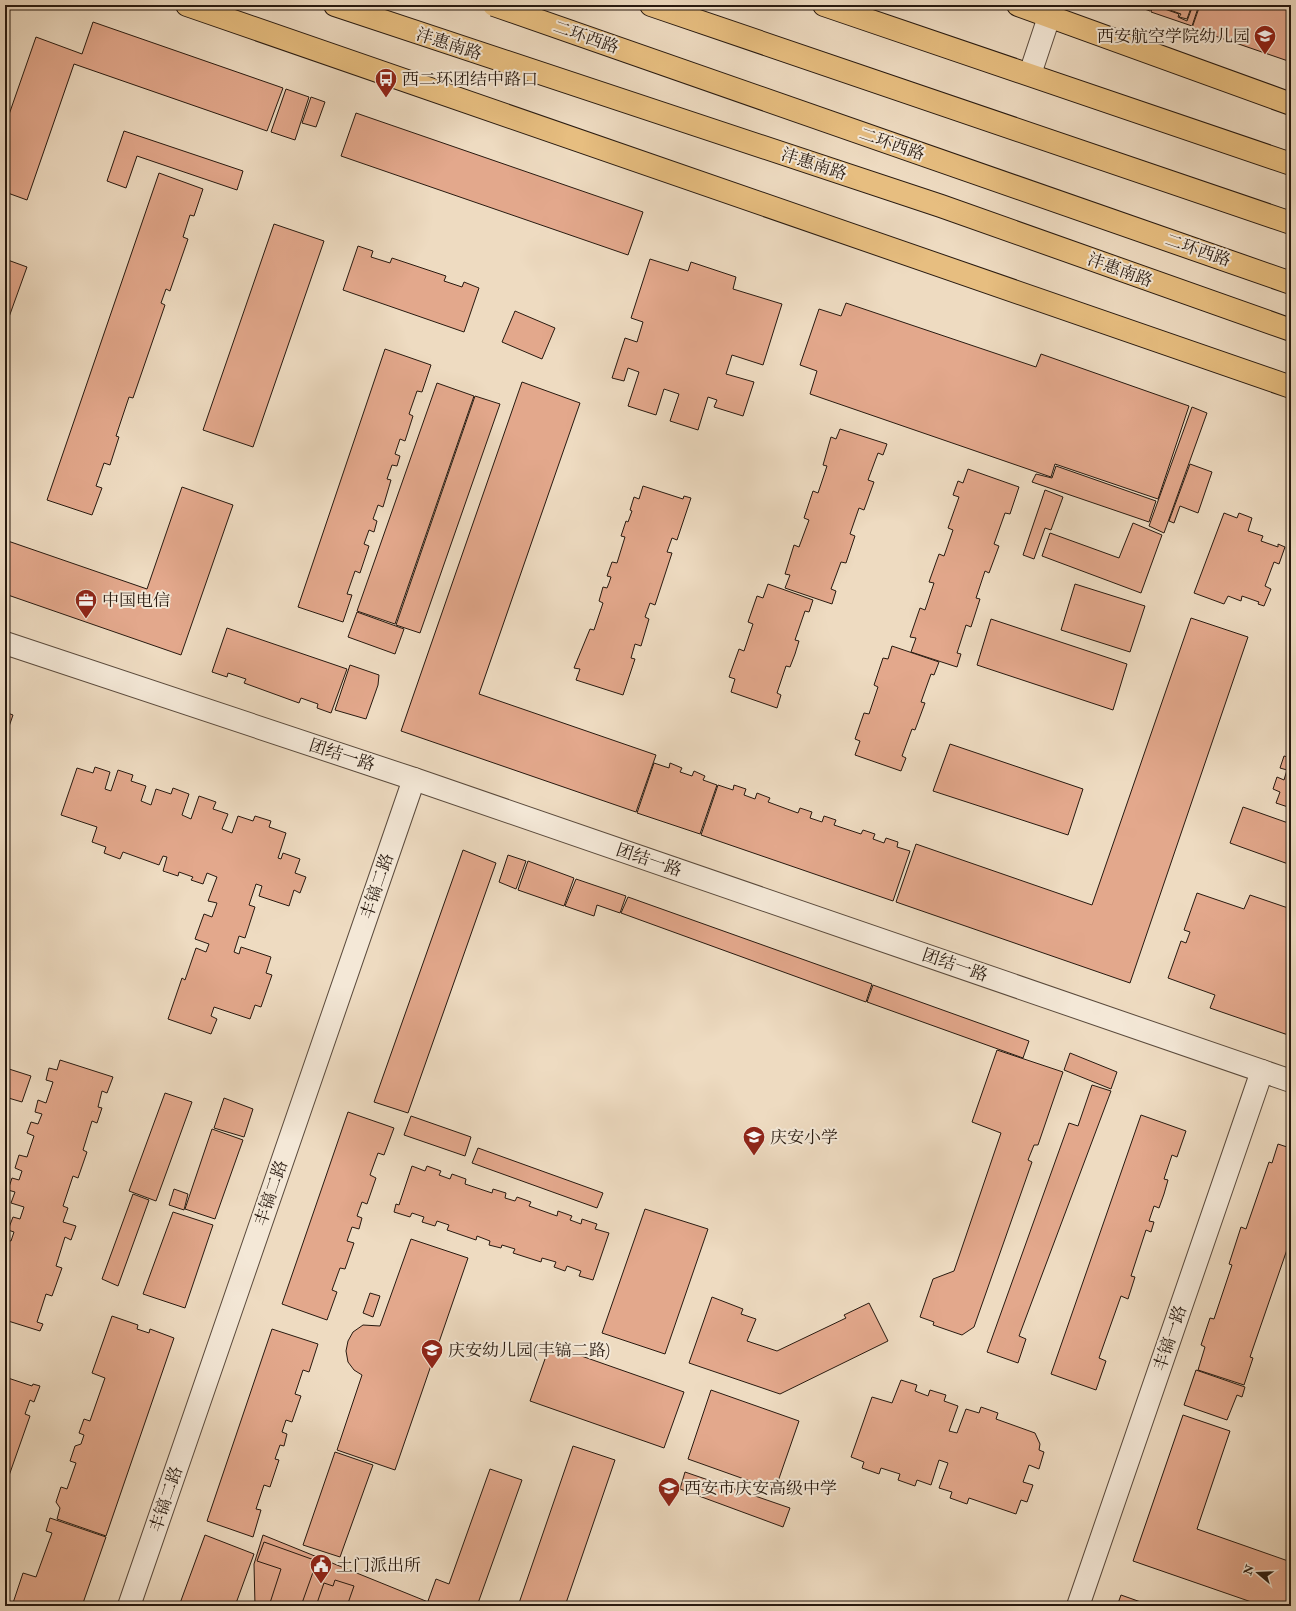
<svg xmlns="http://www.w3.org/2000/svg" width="1296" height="1611" viewBox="0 0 1296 1611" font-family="'IM FELL Double Pica','Noto Serif SC',serif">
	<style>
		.building { fill: #e3a88c; stroke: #281a10 }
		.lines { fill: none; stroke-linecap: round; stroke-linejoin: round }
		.minor-casing { stroke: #5a4a3c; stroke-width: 24 }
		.major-casing { stroke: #281a10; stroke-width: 24 }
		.highway-casing { stroke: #281a10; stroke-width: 24 }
		.minor { stroke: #f4e8d7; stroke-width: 22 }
		.major { stroke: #e7be80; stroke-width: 22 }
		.highway { stroke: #e7be80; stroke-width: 22 }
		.highway-bridge-casing { stroke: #281a10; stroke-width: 24; stroke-linecap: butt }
		.highway-bridge { stroke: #e7be80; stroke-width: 22 }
		.labels { text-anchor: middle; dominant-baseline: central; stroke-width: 4; stroke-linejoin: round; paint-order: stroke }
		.poi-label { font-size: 17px; fill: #281a10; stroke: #f4e8d7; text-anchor: start }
		.street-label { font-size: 17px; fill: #281a10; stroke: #f4e8d7 }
	</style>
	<rect width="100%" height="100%" fill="#eedbc1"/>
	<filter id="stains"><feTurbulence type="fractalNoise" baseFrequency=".005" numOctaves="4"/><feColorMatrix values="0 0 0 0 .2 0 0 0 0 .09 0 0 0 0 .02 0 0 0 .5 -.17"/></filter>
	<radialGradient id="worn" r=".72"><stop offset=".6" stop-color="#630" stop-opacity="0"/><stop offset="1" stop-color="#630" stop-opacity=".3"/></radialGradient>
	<!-- building -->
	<g class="building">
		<polygon points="1133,5 1152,5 1150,11"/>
		<polygon points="1153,5 1179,14 1178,17 1187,21 1193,5 1199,5 1192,26 1151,12"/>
		<polygon points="1156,5 1192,5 1187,19 1179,17 1181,14"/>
		<polygon points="1200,5 1242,5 1241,8 1249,9 1251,5 1291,5 1291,62 1192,28"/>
		<polygon points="93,22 283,88 267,131 74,64 27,200 5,192 5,126 36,37 82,54"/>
		<polygon points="286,89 309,97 295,140 271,132"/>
		<polygon points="311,97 325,102 316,127 302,123"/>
		<polygon points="356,113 643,212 628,255 341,156"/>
		<polygon points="124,131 243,171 237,190 137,156 126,188 107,181"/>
		<polygon points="159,173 203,189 194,216 190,215 183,237 188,239 170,291 166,289 161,303 165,305 133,398 129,397 116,436 119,437 110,465 104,463 96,486 102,488 92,515 47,500"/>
		<polygon points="274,224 324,241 253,447 203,430"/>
		<polygon points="358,246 373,251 371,257 390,263 392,258 446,276 444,281 462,287 464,282 479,288 464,332 343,290"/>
		<polygon points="5,259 27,267 9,317 5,315"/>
		<polygon points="650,259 688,271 691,262 736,277 733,289 782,304 763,365 732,355 726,374 754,382 743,416 714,407 717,400 708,397 698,430 670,421 679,394 664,389 656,415 628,406 639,372 628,368 624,381 612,378 625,338 637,342 643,322 631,318"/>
		<polygon points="846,303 1036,367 1041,354 1189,406 1158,499 1055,464 1051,477 810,394 817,371 800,365 819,309 841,316"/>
		<polygon points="515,311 555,328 542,359 502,342"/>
		<polygon points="385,349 431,365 422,392 417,391 409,414 413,416 405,441 400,439 395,454 400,456 397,466 392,465 387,479 391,480 383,507 378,505 373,519 377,521 374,532 369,530 364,544 369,546 360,573 355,571 347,594 352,595 343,622 298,607"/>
		<polygon points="522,382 580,403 479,694 656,755 636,812 401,731"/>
		<polygon points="437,383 474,396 395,624 357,611"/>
		<polygon points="475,396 500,404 420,633 396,625"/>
		<polygon points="1192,407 1207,413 1164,533 1149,526"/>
		<polygon points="840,429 887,444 883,455 878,453 868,480 874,482 864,510 859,508 850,534 855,536 846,563 841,562 831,589 836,591 832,604 785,588 790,575 785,574 794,545 799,547 809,520 804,518 813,491 818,493 827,466 823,465 831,437 836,439"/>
		<polygon points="1190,464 1212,472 1198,513 1180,506 1174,523 1169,521"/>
		<polygon points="1056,466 1156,501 1149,522 1032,482 1036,474 1052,478"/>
		<polygon points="968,469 1019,487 1010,514 1005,513 994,544 999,546 989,573 985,571 976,598 980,599 971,627 966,625 957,653 961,654 957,667 911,652 916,638 910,637 920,608 925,610 934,583 929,582 939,554 944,556 953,530 948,528 959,497 953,495 958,481 963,483"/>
		<polygon points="643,486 683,499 684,496 691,498 677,540 672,538 667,552 672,553 655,605 650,603 645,617 649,619 641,646 635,644 631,658 635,659 623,695 576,680 580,669 574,668 590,629 594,630 603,603 599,601 603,587 607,588 609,583 611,577 607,576 612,562 617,563 625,537 621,536 626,521 628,522 632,511 630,510 634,497 639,499"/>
		<polygon points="182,487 233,505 181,655 5,594 5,540 147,589"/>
		<polygon points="1045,490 1063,497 1051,530 1045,528 1034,559 1023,555"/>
		<polygon points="1224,513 1237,518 1239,513 1252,518 1248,531 1263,536 1261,541 1278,547 1278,544 1285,547 1279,564 1274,562 1265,586 1271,589 1264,606 1258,604 1259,602 1242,596 1241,601 1228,596 1224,604 1194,593"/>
		<polygon points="1133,523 1162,535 1141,593 1042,556 1050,533 1119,558"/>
		<polygon points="768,584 813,600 809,612 805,611 795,640 799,641 795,654 790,667 786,666 777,693 781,695 777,708 731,692 735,679 729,677 739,649 744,651 753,624 748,622 757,596 763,598"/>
		<polygon points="1075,584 1145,606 1130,652 1061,630"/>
		<polygon points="357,612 404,629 395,654 348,637"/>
		<polygon points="1191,618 1248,637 1130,983 896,902 916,844 1092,905"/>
		<polygon points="991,619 1127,664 1113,710 977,665"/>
		<polygon points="227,628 347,669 331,713 317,708 318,704 301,698 299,703 244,683 246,679 228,673 227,677 212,672"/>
		<polygon points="892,646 939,662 934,675 931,674 921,702 925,703 915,730 912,729 902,756 906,758 901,771 855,755 860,741 855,739 864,713 869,714 878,687 874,685 883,658 888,659"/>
		<polygon points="350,665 379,675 378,685 366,719 335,710"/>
		<polygon points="5,712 13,715 5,738"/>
		<polygon points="950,744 1083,789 1068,835 933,791"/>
		<polygon points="1284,756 1291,758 1291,808 1276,803 1280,792 1273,789 1277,777 1284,780 1287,770 1280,768"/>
		<polygon points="654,763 669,768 670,763 682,768 680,772 692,776 694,771 705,776 703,780 717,785 700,834 637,813"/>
		<polygon points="95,767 110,772 105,789 111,791 118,770 133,775 131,781 146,786 141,801 151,805 156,789 171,794 173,788 189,794 182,815 191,819 199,796 216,802 213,809 228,814 222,829 232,833 238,816 253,821 255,816 271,821 269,827 286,833 278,858 281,859 283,853 300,859 295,873 306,877 300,893 294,890 289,906 259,896 262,886 256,884 249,905 255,907 245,938 239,936 234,952 239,954 241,947 271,957 266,973 272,975 261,1007 255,1005 250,1019 214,1007 211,1016 217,1019 211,1034 168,1019 182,978 185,980 196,948 206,952 209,944 195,939 204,914 212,917 217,903 208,901 217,877 207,873 203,884 191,880 193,877 179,872 178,876 163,871 167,857 163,856 159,865 123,852 120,859 104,853 106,847 92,842 97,827 61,815 77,768 93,773"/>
		<polygon points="718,785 733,790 734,785 746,789 744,795 755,799 757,793 770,798 768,802 798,813 800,808 812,812 810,818 822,822 824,816 836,820 834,825 861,834 863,830 875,834 873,839 884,843 886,838 898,842 897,847 910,851 893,901 701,835"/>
		<polygon points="1243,807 1291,824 1291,865 1230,843"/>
		<polygon points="463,850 496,863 408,1113 374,1102"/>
		<polygon points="508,855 526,861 516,889 499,882"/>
		<polygon points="528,861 574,878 564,906 518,890"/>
		<polygon points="576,879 626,896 620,913 597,905 594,916 565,906"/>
		<polygon points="1197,893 1244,909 1250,895 1291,909 1291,1036 1210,1008 1215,995 1168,978 1181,941 1186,943 1190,932 1184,930"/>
		<polygon points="628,897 872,984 866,1002 621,913"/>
		<polygon points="873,985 1029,1041 1023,1058 867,1002"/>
		<polygon points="997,1050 1063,1072 1038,1145 1034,1145 1028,1160 1032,1162 974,1327 962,1335 933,1325 934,1322 920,1317 933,1279 954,1271 1001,1133 972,1122"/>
		<polygon points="1070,1053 1117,1072 1111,1089 1064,1070"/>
		<polygon points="60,1060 113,1077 107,1093 102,1091 98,1107 102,1108 97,1123 92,1121 83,1150 87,1152 78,1178 73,1176 63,1206 68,1208 63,1222 76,1226 71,1240 65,1237 56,1266 62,1268 52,1296 46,1294 37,1322 43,1324 40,1331 5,1320 5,1263 8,1254 5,1253 5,1240 11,1241 14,1232 8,1230 13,1217 20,1219 24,1207 11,1203 15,1192 8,1190 12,1178 19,1180 22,1171 15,1168 19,1155 27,1157 34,1136 27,1133 31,1122 38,1124 42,1114 35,1112 38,1100 46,1103 53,1082 46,1080 49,1068 57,1070"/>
		<polygon points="9,1069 31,1076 22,1102 5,1097 5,1081"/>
		<polygon points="1092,1085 1111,1091 1019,1336 1026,1339 1018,1363 987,1352 1069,1123 1078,1126"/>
		<polygon points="165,1093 192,1102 156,1201 129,1191"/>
		<polygon points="224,1098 253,1109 244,1137 214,1128"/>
		<polygon points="348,1112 394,1128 384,1155 378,1153 370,1175 376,1178 367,1204 362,1202 357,1216 362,1218 359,1229 352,1227 347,1241 354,1243 345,1269 340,1268 332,1290 337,1292 327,1320 282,1304"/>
		<polygon points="1141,1115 1186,1131 1177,1157 1172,1155 1164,1179 1168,1180 1164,1194 1159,1208 1154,1206 1149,1221 1154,1222 1151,1232 1146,1230 1131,1276 1135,1277 1128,1299 1121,1296 1099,1358 1106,1361 1096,1390 1051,1374"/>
		<polygon points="411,1116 471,1137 465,1156 404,1135"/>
		<polygon points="212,1129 243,1140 215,1219 185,1209"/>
		<polygon points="1278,1144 1290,1148 1291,1145 1291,1238 1250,1357 1253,1358 1244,1385 1198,1370 1205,1347 1201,1345 1210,1318 1214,1319 1232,1265 1229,1264 1241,1227 1246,1229 1269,1162 1272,1163"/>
		<polygon points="478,1148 603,1193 597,1208 472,1163"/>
		<polygon points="412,1166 425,1171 427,1166 441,1171 439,1175 450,1179 452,1174 466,1179 465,1184 492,1193 493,1189 506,1193 505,1198 515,1201 517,1197 531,1202 529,1206 557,1216 558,1211 572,1216 570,1220 581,1224 582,1219 597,1224 595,1229 609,1233 593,1280 579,1276 581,1271 567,1266 565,1271 554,1267 556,1262 542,1258 541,1262 513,1253 515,1249 502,1245 501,1248 489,1245 490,1241 477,1236 476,1240 447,1230 449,1225 437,1221 435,1226 422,1222 424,1217 412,1213 410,1217 394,1212 396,1204 399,1205"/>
		<polygon points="174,1189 188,1194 184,1210 169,1205"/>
		<polygon points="133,1194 149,1200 118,1286 102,1279"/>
		<polygon points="645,1209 708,1229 665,1354 602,1333"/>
		<polygon points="173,1212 213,1225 185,1308 143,1294"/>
		<polygon points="411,1239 468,1258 395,1470 337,1450 362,1375 354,1370 348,1362 346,1351 348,1341 353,1332 363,1325 380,1326"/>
		<polygon points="370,1293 380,1296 373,1317 363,1313"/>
		<polygon points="712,1297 743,1309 741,1314 756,1319 747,1341 777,1351 846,1318 844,1315 869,1303 888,1341 780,1394 689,1363"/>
		<polygon points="112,1316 138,1325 137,1329 149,1333 150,1329 174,1338 106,1536 57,1519 60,1508 56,1502 61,1487 67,1489 76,1463 70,1461 75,1446 81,1444 84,1435 79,1433 84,1419 90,1421 105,1378 92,1373"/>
		<polygon points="272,1329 318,1344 309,1372 303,1370 295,1394 301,1396 292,1422 286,1420 282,1432 287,1434 284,1446 280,1445 275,1459 279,1460 270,1487 264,1485 256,1509 261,1510 253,1537 207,1521"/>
		<polygon points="550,1345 684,1392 664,1448 530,1401"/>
		<polygon points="1196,1370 1245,1387 1242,1397 1237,1395 1227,1420 1184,1405"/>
		<polygon points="5,1377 32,1386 33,1384 40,1386 34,1402 30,1400 25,1414 30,1416 5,1487"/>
		<polygon points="901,1380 917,1385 915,1391 928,1396 930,1390 946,1395 944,1401 958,1406 949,1431 957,1433 966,1409 979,1413 981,1407 998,1413 996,1419 1035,1433 1040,1444 1039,1450 1044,1452 1039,1469 1029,1465 1023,1482 1033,1485 1027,1502 1021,1500 1016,1514 969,1498 967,1504 950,1498 952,1492 939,1488 948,1463 939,1460 931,1485 917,1480 915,1486 898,1480 900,1474 881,1468 879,1474 862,1468 864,1462 851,1457 872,1397 892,1403"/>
		<polygon points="711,1390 799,1421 775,1490 688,1459"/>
		<polygon points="1183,1415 1230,1431 1197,1529 1291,1562 1291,1606 1263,1606 1133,1561"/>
		<polygon points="573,1446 615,1460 565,1606 518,1606"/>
		<polygon points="335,1452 373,1465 340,1557 303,1545"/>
		<polygon points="490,1469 522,1480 477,1606 444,1606 428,1601 436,1579 449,1584"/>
		<polygon points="685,1472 790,1508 783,1527 680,1489"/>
		<polygon points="50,1518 106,1537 82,1606 12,1606 23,1573 36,1577 52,1533 46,1531"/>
		<polygon points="205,1535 254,1554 235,1606 179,1606"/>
		<polygon points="263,1535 438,1606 255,1606 254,1564"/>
		<polygon points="264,1542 317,1561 301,1606 269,1606 281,1569 257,1561"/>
		<polygon points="335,1580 354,1586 347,1606 316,1606 324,1583 333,1586"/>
		<polygon points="1121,1595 1152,1606 1117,1606"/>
	</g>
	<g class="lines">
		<!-- minor casing -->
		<g class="minor-casing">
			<g id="minor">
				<polyline points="1030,74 1053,5"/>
				<polyline points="5,643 414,779 1291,1081"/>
				<polyline points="129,1606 414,779"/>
				<polyline points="1078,1606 1262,1071"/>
			</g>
		</g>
		<!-- major casing -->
		<g class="major-casing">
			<g id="major">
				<polyline points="187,5 1291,387"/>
				<polyline points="335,5 941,206 1291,330"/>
				<polyline points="824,5 1291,164"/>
				<polyline points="1018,5 1291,104"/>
			</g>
		</g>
		<!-- highway casing -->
		<g class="highway-casing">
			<polyline id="highway" points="651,5 1291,223"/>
		</g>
		<!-- minor -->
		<use href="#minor" class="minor"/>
		<!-- major -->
		<use href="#major" class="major"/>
		<!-- highway -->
		<use href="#highway" class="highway"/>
		<!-- highway-bridge casing -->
		<g class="highway-bridge-casing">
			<polyline id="highway-bridge" points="494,5 1291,283"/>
		</g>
		<!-- highway-bridge -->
		<use href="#highway-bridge" class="highway-bridge"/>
	</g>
	<!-- icons -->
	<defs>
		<g id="school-pin" transform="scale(1.15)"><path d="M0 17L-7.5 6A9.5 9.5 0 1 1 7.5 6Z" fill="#8f2418" stroke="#f4e8d7"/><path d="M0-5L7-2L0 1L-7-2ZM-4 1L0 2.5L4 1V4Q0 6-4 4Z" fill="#fff"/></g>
		<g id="bus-pin" transform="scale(1.15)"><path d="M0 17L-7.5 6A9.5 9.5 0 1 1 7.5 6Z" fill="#8f2418" stroke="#f4e8d7"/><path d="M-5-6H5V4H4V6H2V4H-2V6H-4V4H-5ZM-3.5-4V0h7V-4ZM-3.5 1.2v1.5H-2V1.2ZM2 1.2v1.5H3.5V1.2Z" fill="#fff"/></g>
		<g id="office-pin" transform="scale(1.15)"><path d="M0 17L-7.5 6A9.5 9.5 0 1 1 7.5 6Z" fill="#8f2418" stroke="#f4e8d7"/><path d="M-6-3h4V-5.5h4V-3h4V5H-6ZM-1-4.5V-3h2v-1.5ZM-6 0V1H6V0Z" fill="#fff"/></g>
		<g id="civic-pin" transform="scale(1.15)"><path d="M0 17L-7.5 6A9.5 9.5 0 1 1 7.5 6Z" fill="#8f2418" stroke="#f4e8d7"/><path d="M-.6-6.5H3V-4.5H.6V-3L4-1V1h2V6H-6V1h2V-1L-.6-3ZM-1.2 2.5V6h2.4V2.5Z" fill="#fff"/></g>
	</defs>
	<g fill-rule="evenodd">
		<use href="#school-pin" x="1265" y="36"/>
		<use href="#bus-pin" x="386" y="79"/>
		<use href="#office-pin" x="86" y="600"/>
		<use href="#school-pin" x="754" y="1137"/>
		<use href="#school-pin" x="432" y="1350"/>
		<use href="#school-pin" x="669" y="1488"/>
		<use href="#civic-pin" x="321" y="1565"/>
	</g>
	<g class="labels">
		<!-- poi labels -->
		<g class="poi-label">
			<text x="1250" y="36" text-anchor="end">西安航空学院幼儿园</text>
			<text x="402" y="79">西二环团结中路口</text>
			<text x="102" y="600">中国电信</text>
			<text x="770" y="1137">庆安小学</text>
			<text x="448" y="1350">庆安幼儿园(丰镐二路)</text>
			<text x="684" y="1488">西安市庆安高级中学</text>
			<text x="336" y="1565">土门派出所</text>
		</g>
		<!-- street labels -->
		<g class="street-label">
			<text transform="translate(586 37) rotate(19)">二环西路</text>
			<text transform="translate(449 44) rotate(18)">沣惠南路</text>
			<text transform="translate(892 144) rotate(19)">二环西路</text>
			<text transform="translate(814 164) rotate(18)">沣惠南路</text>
			<text transform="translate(1198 250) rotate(19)">二环西路</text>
			<text transform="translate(1120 270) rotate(20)">沣惠南路</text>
			<text transform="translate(342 755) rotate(18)">团结一路</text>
			<text transform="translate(649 860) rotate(19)">团结一路</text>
			<text transform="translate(377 886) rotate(-71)">丰镐二路</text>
			<text transform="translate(955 965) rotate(19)">团结一路</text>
			<text transform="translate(271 1193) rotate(-71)">丰镐二路</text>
			<text transform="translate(1170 1338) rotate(-71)">丰镐一路</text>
			<text transform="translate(166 1499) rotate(-71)">丰镐二路</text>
		</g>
	</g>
	<!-- margin -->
	<rect width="1296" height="1611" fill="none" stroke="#eedbc1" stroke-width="20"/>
	<rect x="6" y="6" width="1284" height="1599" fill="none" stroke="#281a10" stroke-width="2"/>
	<rect x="10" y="10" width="1276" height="1591" fill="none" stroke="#281a10"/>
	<!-- north arrow -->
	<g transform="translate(1258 1573) rotate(289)" stroke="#f4e8d7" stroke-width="3" paint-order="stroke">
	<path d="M0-3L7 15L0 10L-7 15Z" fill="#281a10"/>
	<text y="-6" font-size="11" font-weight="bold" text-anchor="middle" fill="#281a10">N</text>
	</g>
	<rect width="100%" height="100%" filter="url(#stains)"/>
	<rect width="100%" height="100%" fill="url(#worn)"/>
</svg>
